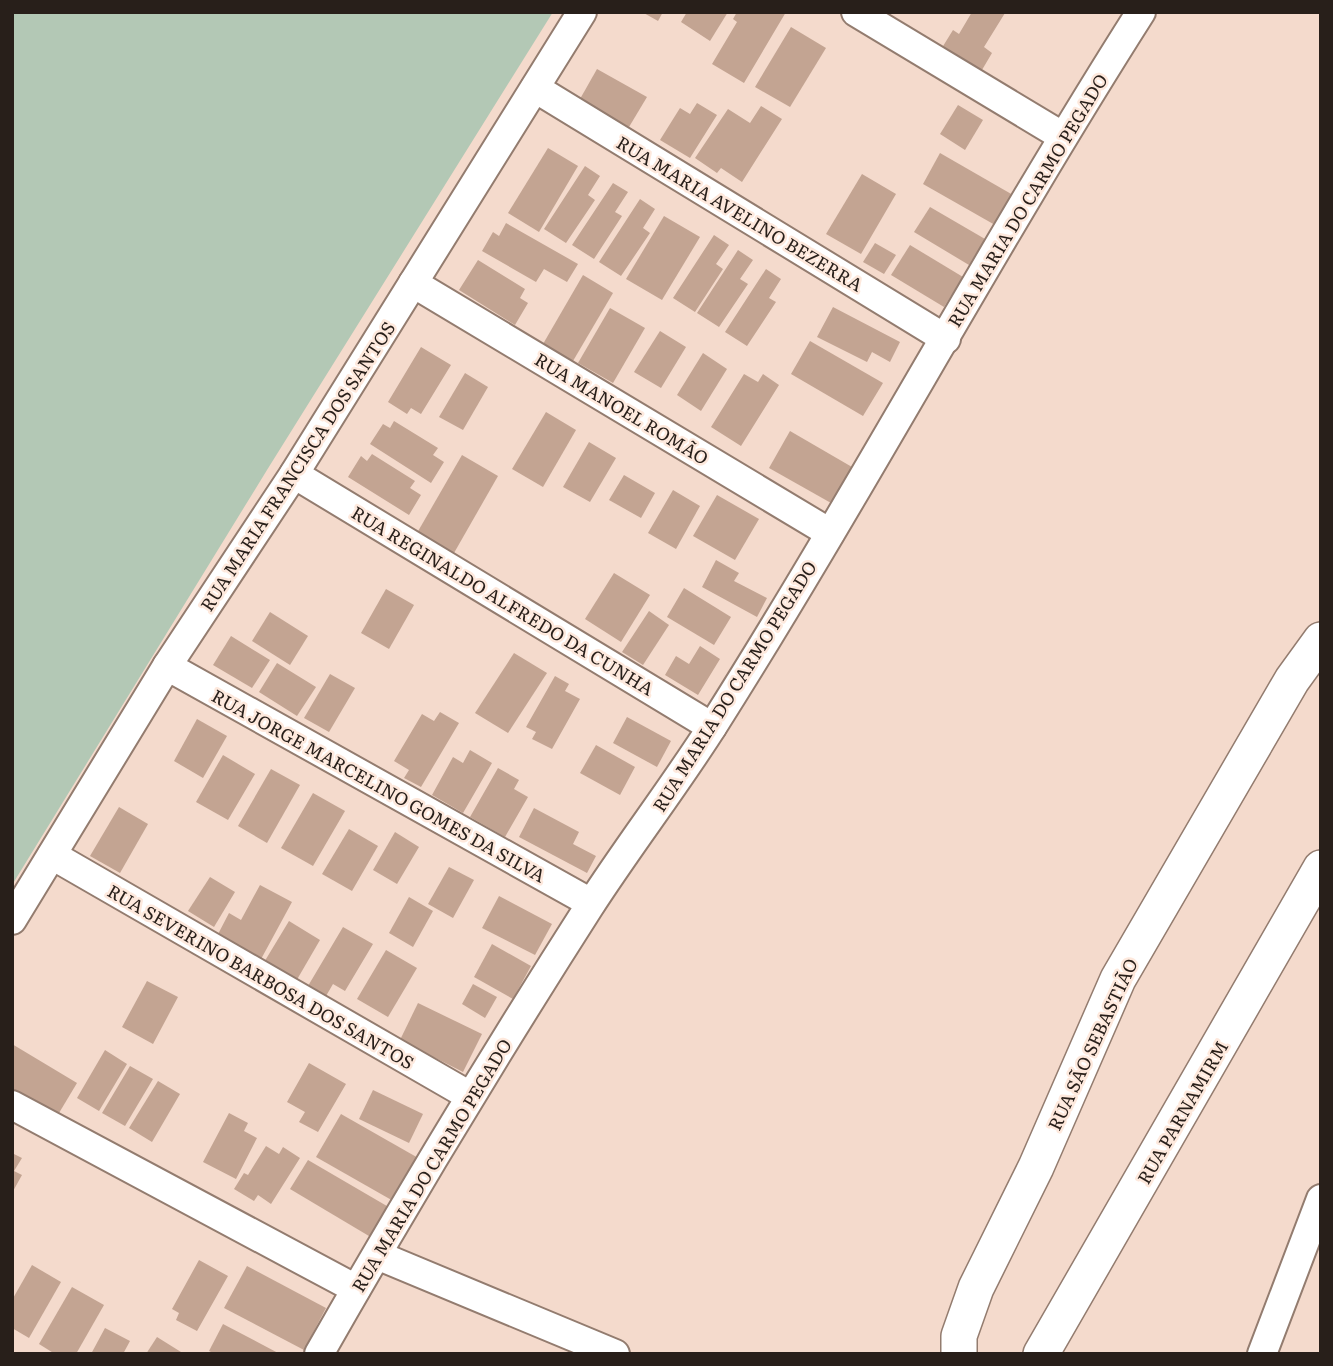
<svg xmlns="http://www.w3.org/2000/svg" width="1333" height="1366" viewBox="0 0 1333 1366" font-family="Literata,serif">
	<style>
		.green { fill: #b3c8b5 }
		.building { fill: #c3a492 }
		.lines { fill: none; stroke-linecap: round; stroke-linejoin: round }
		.minor-casing { stroke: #937c6f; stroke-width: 32 }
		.tertiary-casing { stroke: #937c6f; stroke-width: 38 }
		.minor { stroke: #fff; stroke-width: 28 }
		.tertiary { stroke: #fff; stroke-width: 35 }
		.labels { text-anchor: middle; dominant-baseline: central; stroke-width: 5; stroke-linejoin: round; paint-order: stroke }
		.street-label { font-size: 18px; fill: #281f1a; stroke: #fee9dd }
	</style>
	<rect width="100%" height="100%" fill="#f4dacc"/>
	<!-- green -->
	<polygon class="green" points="12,12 553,12 267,470 12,885"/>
	<!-- building -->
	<g class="building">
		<polygon points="642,12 663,12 658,21"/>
		<polygon points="687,12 728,12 710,41 681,22"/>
		<polygon points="737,12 786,12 744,83 712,64 737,22 733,19"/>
		<polygon points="972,12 1005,13 984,47 992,53 979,75 940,51 953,30 959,34"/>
		<polygon points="791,27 826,48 790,107 755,87"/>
		<polygon points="597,69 647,97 629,127 580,99"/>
		<polygon points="697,103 717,115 690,158 660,140 680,108 690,114"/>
		<polygon points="958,105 983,120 965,150 940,134"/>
		<polygon points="761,106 782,119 742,182 721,168 717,173 695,158 728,109 750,123"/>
		<polygon points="548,148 578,166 539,232 508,213"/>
		<polygon points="940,153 1013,195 995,225 923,184"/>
		<polygon points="585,166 600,176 588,195 595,200 566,243 544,229"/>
		<polygon points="862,174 896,194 861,254 826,234"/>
		<polygon points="613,183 628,192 615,212 622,216 594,259 572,245"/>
		<polygon points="640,199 655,209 643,228 650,233 621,276 599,262"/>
		<polygon points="930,207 985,239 969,265 914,232"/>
		<polygon points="664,216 700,237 662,300 626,279"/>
		<polygon points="506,223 578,264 567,282 544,269 536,282 482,251 493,232 499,236"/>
		<polygon points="714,235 729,245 716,264 723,269 695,312 673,298"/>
		<polygon points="875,243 896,255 884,274 863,262"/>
		<polygon points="910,245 963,277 944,307 891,275"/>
		<polygon points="738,250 753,260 740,279 748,284 719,327 697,313"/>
		<polygon points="478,260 525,289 520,298 528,303 515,325 459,290"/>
		<polygon points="766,269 781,279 769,298 776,302 747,346 725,332"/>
		<polygon points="583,275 613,293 573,361 543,344"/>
		<polygon points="833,307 900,342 890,362 872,352 867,362 817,337"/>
		<polygon points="610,308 645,328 613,383 578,363"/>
		<polygon points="660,331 686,347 661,388 634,372"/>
		<polygon points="810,341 883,383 863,416 791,374"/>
		<polygon points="421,347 451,365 421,414 411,408 407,414 388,402"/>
		<polygon points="703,353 727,369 701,411 677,395"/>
		<polygon points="465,373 488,387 463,430 439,417"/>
		<polygon points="744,374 758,382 763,374 779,385 741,446 711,427"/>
		<polygon points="546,412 576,430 543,487 512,469"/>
		<polygon points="394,421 438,448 433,455 444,462 431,483 370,444 383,424 390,428"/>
		<polygon points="790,431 852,467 831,503 769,468"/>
		<polygon points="589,442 616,458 590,502 563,487"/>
		<polygon points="372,454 415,481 410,488 421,495 409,515 348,477 361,456 367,461"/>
		<polygon points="462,455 498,476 454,553 417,533"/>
		<polygon points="624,475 655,493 641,518 609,500"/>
		<polygon points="673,490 700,506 676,549 648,533"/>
		<polygon points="717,495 759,519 735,560 693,536"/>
		<polygon points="716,560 739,573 734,581 767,598 757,617 702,587"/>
		<polygon points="614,573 650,595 621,642 585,619"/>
		<polygon points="684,588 731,617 714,645 667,617"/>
		<polygon points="386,589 414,605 389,649 361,633"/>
		<polygon points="649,611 669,625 643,665 622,652"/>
		<polygon points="270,612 308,636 290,665 252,641"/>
		<polygon points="231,636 270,660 252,688 213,665"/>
		<polygon points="700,646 720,659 698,695 665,675 676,656 689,664"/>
		<polygon points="514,653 547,673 508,733 475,713"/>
		<polygon points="277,663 316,687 297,716 259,692"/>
		<polygon points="330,674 355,688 329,732 304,718"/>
		<polygon points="555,676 569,684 565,691 580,699 552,749 532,739 536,732 526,727"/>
		<polygon points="440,712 459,723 421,787 404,778 409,770 394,761 422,714 434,721"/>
		<polygon points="627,717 671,741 657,767 613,743"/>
		<polygon points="197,719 227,736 203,778 174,761"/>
		<polygon points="596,745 635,767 620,795 580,773"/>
		<polygon points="470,750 492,763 463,813 432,795 453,757 463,763"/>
		<polygon points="223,755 255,774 228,820 196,802"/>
		<polygon points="498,768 519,780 514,789 528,797 505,837 470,817"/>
		<polygon points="271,769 300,785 267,843 238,826"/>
		<polygon points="313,793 345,811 313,866 281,848"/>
		<polygon points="119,807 148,824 120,873 90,856"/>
		<polygon points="534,808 579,832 573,844 596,856 587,873 519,837"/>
		<polygon points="349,829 378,846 352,891 322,874"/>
		<polygon points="395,832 419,847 397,884 373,870"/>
		<polygon points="449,867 474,880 453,918 428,904"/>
		<polygon points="210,877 235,892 214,927 188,911"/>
		<polygon points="260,885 292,902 260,961 216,938 229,913 241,920"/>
		<polygon points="499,896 552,924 535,955 482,928"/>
		<polygon points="409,897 433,911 413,947 389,933"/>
		<polygon points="289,921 320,940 295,983 263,964"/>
		<polygon points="343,927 373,944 345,991 333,984 326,996 308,986"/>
		<polygon points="492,944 531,966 513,999 474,977"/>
		<polygon points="386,950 417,968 388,1017 357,999"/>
		<polygon points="147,981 178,997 153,1044 122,1027"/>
		<polygon points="473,984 497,997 485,1018 462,1004"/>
		<polygon points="418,1003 482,1034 463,1072 400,1040"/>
		<polygon points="12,1044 77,1083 56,1118 12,1091"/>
		<polygon points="105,1050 127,1064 99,1111 77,1098"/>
		<polygon points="309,1063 346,1084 318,1132 299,1122 305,1112 287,1102"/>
		<polygon points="130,1066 153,1079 125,1126 102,1113"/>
		<polygon points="158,1081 180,1094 152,1142 129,1128"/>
		<polygon points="373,1090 423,1114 409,1143 359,1119"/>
		<polygon points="229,1113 248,1123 244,1131 257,1138 236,1179 203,1162"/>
		<polygon points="341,1114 420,1159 395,1202 316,1157"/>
		<polygon points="266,1146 279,1154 283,1147 300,1158 271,1204 258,1195 254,1201 234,1189 244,1173 248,1175"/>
		<polygon points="12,1153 22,1158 14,1171 22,1175 12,1193"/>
		<polygon points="308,1160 392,1209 374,1239 290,1189"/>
		<polygon points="199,1260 228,1276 197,1331 176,1320 179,1313 172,1309"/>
		<polygon points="32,1265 61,1282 29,1338 12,1328 12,1300"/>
		<polygon points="247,1266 326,1308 304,1350 224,1308"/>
		<polygon points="72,1287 104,1305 76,1354 55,1354 39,1344"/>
		<polygon points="223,1324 280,1354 215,1354 209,1351"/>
		<polygon points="105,1328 130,1341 123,1354 91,1354"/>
		<polygon points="157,1337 181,1352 180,1354 146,1354"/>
	</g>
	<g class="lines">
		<!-- minor casing -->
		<g class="minor-casing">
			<g id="minor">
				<polyline points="856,12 1062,136"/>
				<polyline points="535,88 946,339"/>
				<polyline points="413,283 830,533"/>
				<polyline points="294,474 712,727"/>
				<polyline points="167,666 591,903"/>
				<polyline points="52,855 470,1096"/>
				<polyline points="12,920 167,666 294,474 582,12"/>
				<polyline points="12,1105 356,1289"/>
				<polyline points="377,1255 615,1354"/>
				<path d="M319 1354C405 1203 495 1054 589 907 629 845 674 787 714 724 862 490 992 246 1141 12"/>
				<polyline points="1262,1354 1321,1199"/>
			</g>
		</g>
		<!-- tertiary casing -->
		<g class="tertiary-casing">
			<g id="tertiary">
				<polyline points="959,1354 959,1336 976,1288 1036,1167 1118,979 1292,680 1321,640"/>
				<polyline points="1041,1354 1321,868"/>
			</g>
		</g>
		<!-- minor -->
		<use href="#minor" class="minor"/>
		<!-- tertiary -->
		<use href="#tertiary" class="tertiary"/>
	</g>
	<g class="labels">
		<!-- street labels -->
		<g class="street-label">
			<text transform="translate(1027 200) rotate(-59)">RUA MARIA DO CARMO PEGADO</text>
			<text transform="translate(740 213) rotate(31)">RUA MARIA AVELINO BEZERRA</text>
			<text transform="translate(622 408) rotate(31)">RUA MANOEL ROMÃO</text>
			<text transform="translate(297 466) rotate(-57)">RUA MARIA FRANCISCA DOS SANTOS</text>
			<text transform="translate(503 600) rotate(31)">RUA REGINALDO ALFREDO DA CUNHA</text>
			<text transform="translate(734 686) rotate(-58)">RUA MARIA DO CARMO PEGADO</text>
			<text transform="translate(379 785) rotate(29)">RUA JORGE MARCELINO GOMES DA SILVA</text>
			<text transform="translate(261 976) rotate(30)">RUA SEVERINO BARBOSA DOS SANTOS</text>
			<text transform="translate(1092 1044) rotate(-65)">RUA SÃO SEBASTIÃO</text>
			<text transform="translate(1182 1112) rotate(-60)">RUA PARNAMIRM</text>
			<text transform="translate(431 1165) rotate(-59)">RUA MARIA DO CARMO PEGADO</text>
		</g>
	</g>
	<!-- border -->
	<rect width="1333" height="1366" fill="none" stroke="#281f1a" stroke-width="28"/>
</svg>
